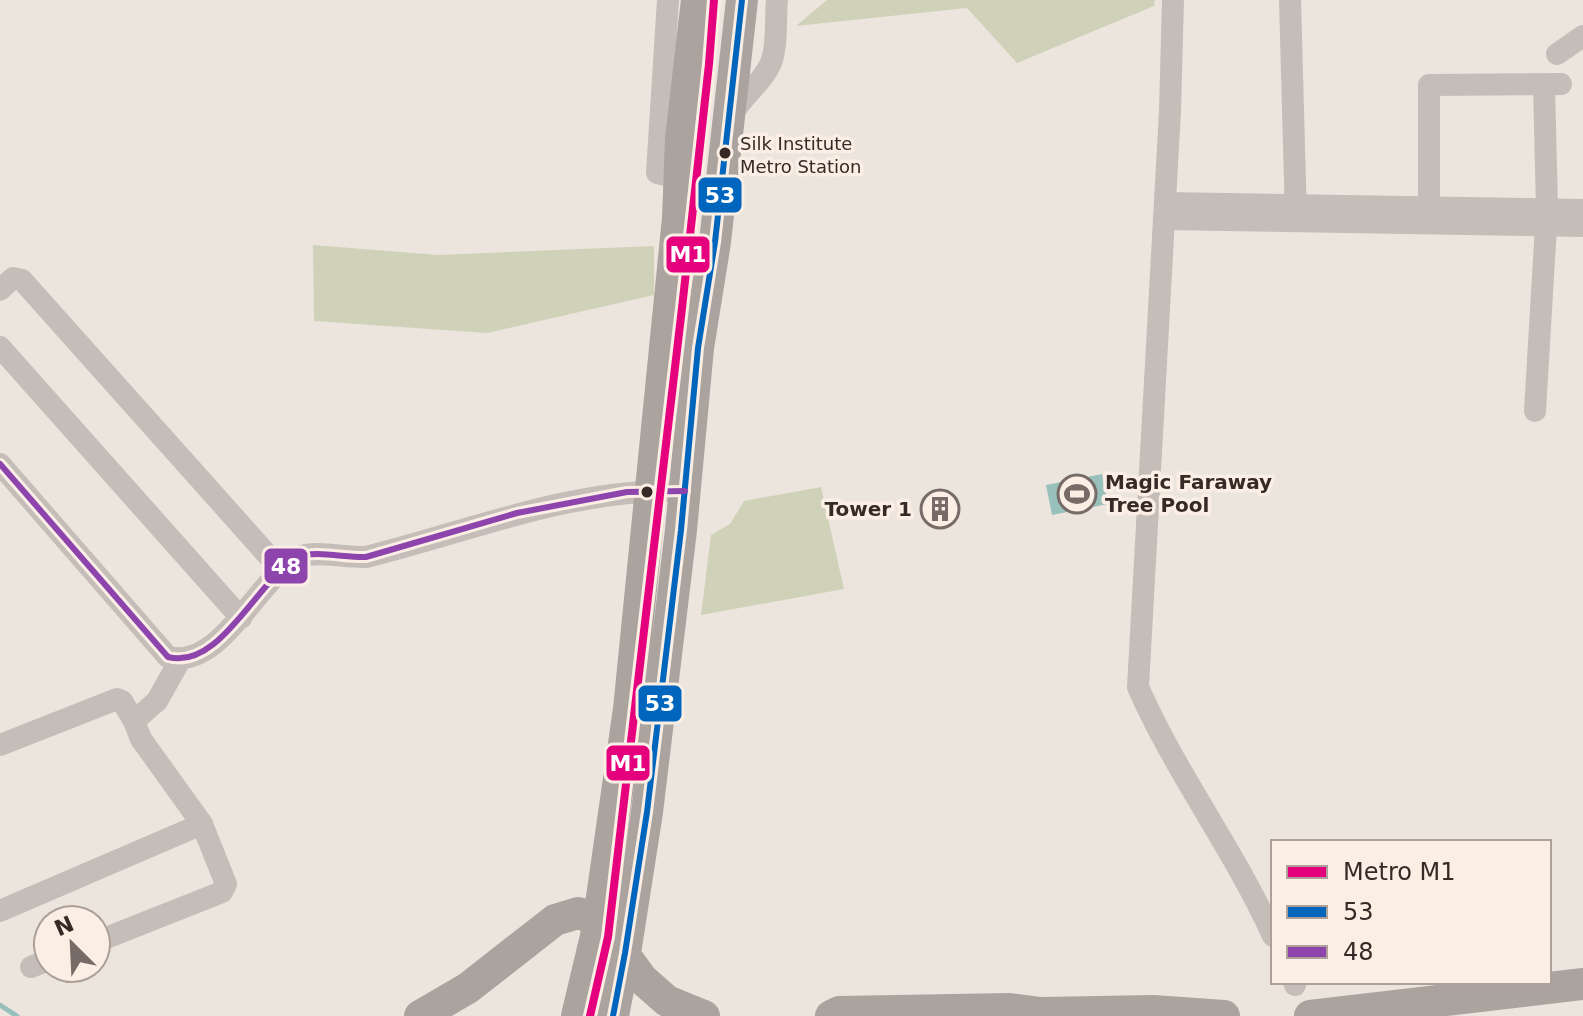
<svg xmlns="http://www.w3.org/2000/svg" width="1583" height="1016" viewBox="0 0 1583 1016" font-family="'DejaVu Sans',sans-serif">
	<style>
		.green { fill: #cfd2b8 }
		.water { fill: #99c1bc }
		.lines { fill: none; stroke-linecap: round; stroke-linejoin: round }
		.stream { stroke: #99c1bc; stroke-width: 5 }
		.minor { stroke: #c5bdb8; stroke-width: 22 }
		.highway { stroke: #aba49e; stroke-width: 32 }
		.bus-1-casing { stroke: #faeee5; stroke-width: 12 }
		.bus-2-casing { stroke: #faeee5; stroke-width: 12 }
		.bus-1 { stroke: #0065bd; stroke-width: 6 }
		.bus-2 { stroke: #8e44ad; stroke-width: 6 }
		.metro-1-casing { stroke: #faeee5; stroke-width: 14 }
		.metro-1 { stroke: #e5007d; stroke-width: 8 }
		.bus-dot { fill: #362a26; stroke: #faeee5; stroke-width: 3 }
		.labels { text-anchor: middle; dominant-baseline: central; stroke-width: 7; stroke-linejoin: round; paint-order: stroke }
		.bus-label { font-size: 18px; fill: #362a26; stroke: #faeee5; text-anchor: start }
		.poi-label { font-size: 20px; font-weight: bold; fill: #362a26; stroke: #faeee5; text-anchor: start }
		.line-badge { stroke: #faeee5; stroke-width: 3 }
		.badge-label { font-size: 22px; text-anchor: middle; font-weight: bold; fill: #fff }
	</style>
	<rect width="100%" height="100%" fill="#ece5de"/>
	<!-- green -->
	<g class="green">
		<polygon points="827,0 1155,0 1154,6 1017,63 967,8 796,26"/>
		<polygon points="313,245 438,255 654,246 654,295 487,333 314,321"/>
		<polygon points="821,487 844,589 701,615 711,535 730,524 744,501"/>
	</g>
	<!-- water -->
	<polygon class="water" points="1102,474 1108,504 1052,515 1046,485"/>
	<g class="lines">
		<!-- stream -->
		<polyline class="stream" points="0,1005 17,1016"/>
		<!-- minor -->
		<g class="minor">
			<polyline points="668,0 657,173 679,178"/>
			<path d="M1173 0 1170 111 1138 687C1176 774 1234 849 1273 936"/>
			<polyline points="1290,0 1296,219"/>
			<polyline points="1557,54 1583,36"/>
			<path d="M731 117C741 97 761 84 770 65 778 47 775 19 777 0"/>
			<polyline points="1165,203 1583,210"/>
			<polyline points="1164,219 1583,226"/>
			<polyline points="1429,222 1429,85 1561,84"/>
			<polyline points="0,290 13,278 22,280 282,571"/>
			<polyline points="0,347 241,618"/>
			<polyline points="1535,411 1547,209 1544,85"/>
			<path d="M0 464 168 657C221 671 259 576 299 557 314 550 347 558 366 557 466 532 561 493 664 491"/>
			<polyline points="0,745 117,699 122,701 134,721"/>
			<polyline points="0,911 202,824"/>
			<polyline points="96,942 222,892 226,884 202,824 141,739 134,721 157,701 180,660"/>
			<polyline points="31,967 48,960"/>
			<polyline points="1294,982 1295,985"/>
		</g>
		<!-- highway -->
		<g class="highway">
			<polyline points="420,1016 468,988 555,920 578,913 599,920 642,979 667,1001 704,1016"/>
			<polyline points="577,1016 597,932 629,709 678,218 681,139 697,0"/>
			<polyline points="613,1016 625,953 647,812 681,530 698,348 715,242 742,0"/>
			<polyline points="831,1016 839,1012 1010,1009 1041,1013 1153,1011 1224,1016"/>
			<polyline points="1310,1016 1583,984"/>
		</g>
		<!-- bus-1 casing -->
		<g class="bus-1-casing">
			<polyline id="bus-1" points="613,1016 625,953 647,812 681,530 698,348 715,242 742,0"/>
		</g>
		<!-- bus-2 casing -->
		<g class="bus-2-casing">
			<path id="bus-2" d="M0 464 168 657C221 671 259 576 299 557 314 550 347 558 366 557L517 513 627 492 685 491"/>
		</g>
		<!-- bus-1 -->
		<use href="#bus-1" class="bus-1"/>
		<!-- bus-2 -->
		<use href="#bus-2" class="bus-2"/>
		<!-- metro-1 casing -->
		<g class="metro-1-casing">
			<polyline id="metro-1" points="590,1016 608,937 682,308 709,64 714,0"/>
		</g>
		<!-- metro-1 -->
		<use href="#metro-1" class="metro-1"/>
	</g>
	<!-- icons -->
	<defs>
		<g id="stadium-ring" transform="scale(2)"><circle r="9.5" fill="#faeee5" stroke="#766b66" stroke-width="1.5"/><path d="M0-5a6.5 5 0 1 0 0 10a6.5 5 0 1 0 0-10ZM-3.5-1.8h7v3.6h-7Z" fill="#766b66"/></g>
		<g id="building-ring" transform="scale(2)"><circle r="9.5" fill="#faeee5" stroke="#766b66" stroke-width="1.5"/><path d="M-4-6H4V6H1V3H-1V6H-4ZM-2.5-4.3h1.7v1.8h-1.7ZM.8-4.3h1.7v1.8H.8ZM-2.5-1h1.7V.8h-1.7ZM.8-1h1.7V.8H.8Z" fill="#766b66"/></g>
	</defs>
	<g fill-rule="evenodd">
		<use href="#stadium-ring" x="1077" y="494"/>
		<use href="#building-ring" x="940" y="509"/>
	</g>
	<!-- markers -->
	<g class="bus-dot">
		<circle cx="725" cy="153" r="7"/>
		<circle cx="647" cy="492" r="7"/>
	</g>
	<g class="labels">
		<!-- bus labels -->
		<g class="bus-label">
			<text x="740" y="143">Silk Institute<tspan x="740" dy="23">Metro Station</tspan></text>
		</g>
		<!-- poi labels -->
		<g class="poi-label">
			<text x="1105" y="482">Magic Faraway<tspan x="1105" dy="23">Tree Pool</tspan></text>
			<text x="912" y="509" text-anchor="end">Tower 1</text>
		</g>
	</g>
	<g class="line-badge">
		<rect x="697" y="176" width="46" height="38" rx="8" fill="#0065bd"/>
		<rect x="665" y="235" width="46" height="39" rx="8" fill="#e5007d"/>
		<rect x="263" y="547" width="46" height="38" rx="8" fill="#8e44ad"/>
		<rect x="637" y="684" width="46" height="39" rx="8" fill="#0065bd"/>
		<rect x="605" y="744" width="46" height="38" rx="8" fill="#e5007d"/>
	</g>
	<g class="badge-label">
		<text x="720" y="203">53</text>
		<text x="688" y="262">M1</text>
		<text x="286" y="574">48</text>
		<text x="660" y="711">53</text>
		<text x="628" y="771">M1</text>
	</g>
	<!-- legend -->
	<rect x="1271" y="840" width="280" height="144" fill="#faeee5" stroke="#aca099" stroke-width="2"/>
	<rect x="1287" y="866" width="40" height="12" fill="#e5007d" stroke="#aca099" stroke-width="2"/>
	<text x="1343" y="880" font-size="24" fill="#362a26">Metro M1</text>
	<rect x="1287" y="906" width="40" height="12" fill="#0065bd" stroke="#aca099" stroke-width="2"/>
	<text x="1343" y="920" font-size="24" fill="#362a26">53</text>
	<rect x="1287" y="946" width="40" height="12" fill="#8e44ad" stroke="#aca099" stroke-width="2"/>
	<text x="1343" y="960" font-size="24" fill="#362a26">48</text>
	<!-- north arrow -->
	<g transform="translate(72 944) rotate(336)"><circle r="38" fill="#faeee5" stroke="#aca099" stroke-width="2"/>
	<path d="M0-6L14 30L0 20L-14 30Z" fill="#766b66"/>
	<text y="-12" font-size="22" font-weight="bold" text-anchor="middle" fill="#362a26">N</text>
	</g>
</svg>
